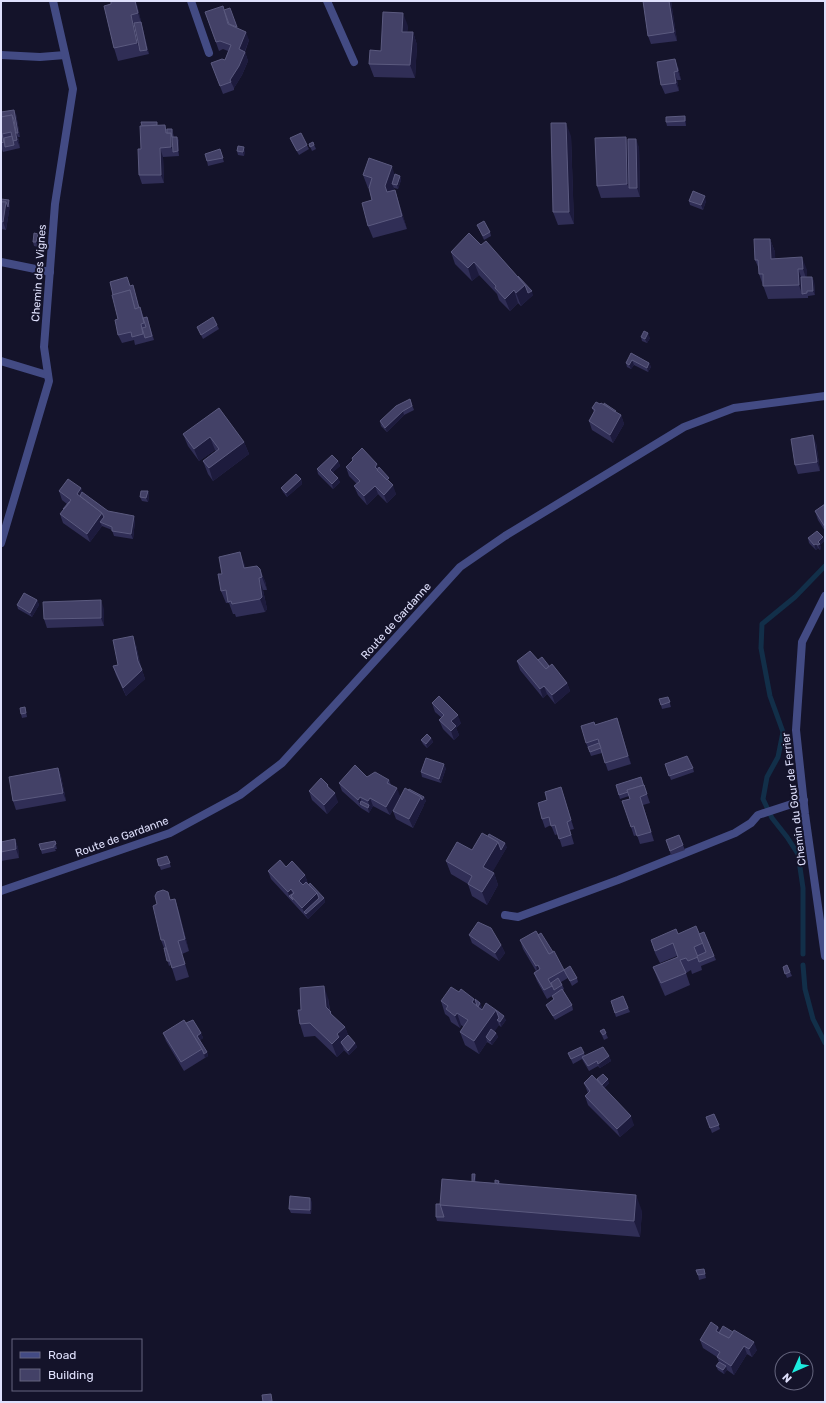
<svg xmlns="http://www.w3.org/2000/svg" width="826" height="1403" viewBox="0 0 826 1403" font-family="Rubik,sans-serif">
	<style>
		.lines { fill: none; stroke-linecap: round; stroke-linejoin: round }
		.stream { stroke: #122f49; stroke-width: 5 }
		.service { stroke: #434b84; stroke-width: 8 }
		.minor { stroke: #434b84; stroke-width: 8 }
		.tertiary { stroke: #434b84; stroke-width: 8 }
		.wall { fill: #302e56 }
		.shaded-wall { fill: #1d1b3d }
		.building { fill: #434167; stroke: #5b5a7f }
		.labels { text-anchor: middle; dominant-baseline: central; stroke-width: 4; stroke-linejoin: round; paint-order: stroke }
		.street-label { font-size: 11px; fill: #dfe0fc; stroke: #14132a }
	</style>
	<rect width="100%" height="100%" fill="#14132a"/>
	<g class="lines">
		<!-- stream -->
		<g class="stream">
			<polyline points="803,954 803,888 798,854 787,837 772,818 763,799 767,777 778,757 783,732 770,696 761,648 762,624 795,597 825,566"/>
			<polyline points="803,965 805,989 813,1019 825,1043"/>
		</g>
		<!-- service -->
		<g class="service">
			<polyline points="191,1 209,53"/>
			<polyline points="327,1 354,62"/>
			<polyline points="1,55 40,57 65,55"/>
			<polyline points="1,262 50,272"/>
			<polyline points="1,361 47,375"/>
			<polyline points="505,915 518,917 618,880 735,833 751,823 758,815 804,800"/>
		</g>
		<!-- minor -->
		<g class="minor">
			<polyline points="1,543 49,381 44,347 55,204 73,89 53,1"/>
			<polyline points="825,596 802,642 796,730 805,814 825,956"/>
		</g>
		<!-- tertiary -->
		<polyline class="tertiary" points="1,891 170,833 240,795 282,763 460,567 505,536 684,427 734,408 825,396"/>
	</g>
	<!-- wall -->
	<g class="wall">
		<polygon points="643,1 671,1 677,41 651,44 648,36"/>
		<polygon points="137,5 149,54 118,61 114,48 104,6"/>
		<polygon points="224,10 237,27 249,40 245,52 248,61 242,75 234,88 234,90 223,94 211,63 225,60 228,51 223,49 219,51 205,12"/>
		<polygon points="408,26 407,32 413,32 417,45 415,78 374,77 369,64 381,50"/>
		<polygon points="678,67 681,80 677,80 679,91 665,94 661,85"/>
		<polygon points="1,112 16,114 20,137 18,137 20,148 3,152 1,147"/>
		<polygon points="685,116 686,121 686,126 667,126 666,122"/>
		<polygon points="158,125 167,129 172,129 174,137 177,137 179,141 179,156 163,157 164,183 142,184 139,175 141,149"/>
		<polygon points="571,136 574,224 558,225 553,212"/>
		<polygon points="290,138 307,145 309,149 299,155 292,143"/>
		<polygon points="628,141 639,147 640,197 601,198 597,186"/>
		<polygon points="313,142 316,149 312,151 309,144"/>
		<polygon points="220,149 224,162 208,166 207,161"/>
		<polygon points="237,151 245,151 244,156 238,155"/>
		<polygon points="395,174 400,176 401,180 398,189 394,188 393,190 395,190 407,229 373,238 368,226 372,200 369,188 368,188 363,175"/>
		<polygon points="1,199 10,205 6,230 1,229"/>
		<polygon points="689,201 706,201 703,210 690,205"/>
		<polygon points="477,225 490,232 491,236 484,240"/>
		<polygon points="39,238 38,247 34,246 33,242"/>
		<polygon points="770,239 775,252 775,258 807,270 807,277 814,281 815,295 808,296 808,298 768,299 759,274 759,269 755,260"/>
		<polygon points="481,245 533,295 521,306 518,303 510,311 499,300 497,294 479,275 472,281 455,264 451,252"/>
		<polygon points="130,286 134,290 139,308 140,307 144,318 147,317 154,340 135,345 134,340 122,343 118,335 118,318"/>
		<polygon points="217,325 219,329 203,339 197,327"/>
		<polygon points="641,337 650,338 647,343 642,341"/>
		<polygon points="631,353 649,363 651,367 648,372 634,365 631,369 627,367 626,363"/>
		<polygon points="410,399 414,410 404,415 387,432 381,426 380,421"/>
		<polygon points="600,404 621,415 624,424 613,443 592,430 589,421 594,412 592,408"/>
		<polygon points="183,434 244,442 249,454 213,481 208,474 203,461 216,451 215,450 199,461 188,446"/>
		<polygon points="816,443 820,471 798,474 795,465"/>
		<polygon points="352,458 379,468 390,482 396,494 387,503 378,494 367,505 358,495 354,486 357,484 349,476 346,467 353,461"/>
		<polygon points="338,461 340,466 333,472 340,482 333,489 318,474 317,469"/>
		<polygon points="301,479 302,484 287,497 283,492 281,488"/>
		<polygon points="81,488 82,492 108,511 135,521 133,539 114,536 112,530 102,526 90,542 63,523 60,514 67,504 62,500 59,491"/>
		<polygon points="148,491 149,496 148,502 142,501 140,497"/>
		<polygon points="825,504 825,531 818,520 815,511"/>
		<polygon points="823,537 824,541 820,545 821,548 820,550 818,548 816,550 809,543 808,538"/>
		<polygon points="245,565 245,568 257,566 265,581 267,590 263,590 267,609 265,612 236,617 235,614 233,614 229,603 226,603 221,591 222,574"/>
		<polygon points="37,600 39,605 32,617 18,609 17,605"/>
		<polygon points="104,609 104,626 47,628 44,619"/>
		<polygon points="136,645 141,667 145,679 126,696 116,675 113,666 118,665"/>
		<polygon points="538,660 549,666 567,683 570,691 555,704 547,694 543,698 520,670 517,661"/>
		<polygon points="668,697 671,707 662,709 661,705"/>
		<polygon points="432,703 461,723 456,728 459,735 454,740 443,729 439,720 442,718 435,712"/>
		<polygon points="25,707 27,717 22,718 21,714"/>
		<polygon points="617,718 631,764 608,771 602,753 591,756 586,743 595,725"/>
		<polygon points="431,738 433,742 427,748 423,744 421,740"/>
		<polygon points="665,764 693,768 694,772 671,780"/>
		<polygon points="58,768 61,776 66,801 16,810 13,801"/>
		<polygon points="446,768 441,783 422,777 421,772"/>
		<polygon points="367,777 389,780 391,785 400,796 390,815 373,806 369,813 361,808 342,791 339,783"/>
		<polygon points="641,777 650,803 643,805 654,841 640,844 637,835 634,836 631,827 630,799 629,796 620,799 616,785"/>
		<polygon points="328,785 329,787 338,802 327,814 312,800 309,791"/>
		<polygon points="561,787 574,829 570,830 574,844 562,847 558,834 555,835 551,825 545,828 542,819 547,800"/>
		<polygon points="424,797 426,801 424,804 424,805 413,828 396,819 393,811"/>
		<polygon points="679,835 685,850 671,855 666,840"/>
		<polygon points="15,839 18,848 19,858 1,861 1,842"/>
		<polygon points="55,841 57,849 55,849 56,851 42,854 41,850"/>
		<polygon points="507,847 492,872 494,873 498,885 487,905 472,896 468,884 451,874 446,861 472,850"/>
		<polygon points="167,856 171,867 161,870 157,859"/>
		<polygon points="286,867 305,875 308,884 324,898 325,902 308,919 271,879 268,871"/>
		<polygon points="175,899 179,912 189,951 182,954 189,977 176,981 171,965 169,966 164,948 161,940 171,900"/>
		<polygon points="704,932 716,960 701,966 702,970 692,974 691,970 686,973 690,985 665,996 658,980 653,967 678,957 677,956 660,963 655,953 651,940 678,934 699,934"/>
		<polygon points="469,935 501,945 505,953 499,961 472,943"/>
		<polygon points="538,935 564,970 577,978 578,982 572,986 568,978 561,982 564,989 563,990 572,1005 573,1010 555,1020 548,1009 546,1005 554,1000 552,996 547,999 537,981 534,973 536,971 523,949 520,940"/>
		<polygon points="787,965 792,976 787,978 783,967"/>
		<polygon points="459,992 480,1003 482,1008 481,1009 506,1020 501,1027 499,1025 494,1031 496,1033 498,1037 492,1045 487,1042 479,1054 465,1045 460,1032 464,1027 461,1025 460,1028 451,1022 449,1017 445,1014 441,1001"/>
		<polygon points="623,996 630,1012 616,1017 611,1001"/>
		<polygon points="328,998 330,1010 332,1015 345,1027 348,1035 355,1043 357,1047 349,1055 343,1049 344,1050 337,1057 315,1036 304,1037 300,1024 301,1010"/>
		<polygon points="186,1024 201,1033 203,1038 200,1040 207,1052 208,1056 184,1071 166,1041 163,1033"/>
		<polygon points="604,1029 608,1038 604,1040 600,1031"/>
		<polygon points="568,1053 584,1053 585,1056 609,1056 611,1061 600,1068 598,1066 589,1071 582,1059 573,1064"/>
		<polygon points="597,1079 609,1083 604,1088 634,1125 620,1137 588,1105 585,1096 588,1093 584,1083"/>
		<polygon points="714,1114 720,1129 712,1133 706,1117"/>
		<polygon points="475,1174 476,1179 476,1182 495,1183 499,1181 500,1184 642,1211 640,1237 437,1221 436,1217 440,1204 472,1182"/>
		<polygon points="312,1202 311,1214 291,1213 289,1209"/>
		<polygon points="704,1269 706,1278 699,1280 698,1275"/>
		<polygon points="718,1327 720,1331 757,1350 752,1357 747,1354 734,1375 727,1370 724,1374 718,1370 716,1366 719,1362 717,1357 703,1348 700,1340"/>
	</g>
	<!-- shaded-wall -->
	<g class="shaded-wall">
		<polygon points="135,1 136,1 137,5 142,26 138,13"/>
		<polygon points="669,1 671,1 677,41 674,32"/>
		<polygon points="403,13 408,26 406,44 402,32"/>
		<polygon points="131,15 135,28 140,51 137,43"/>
		<polygon points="141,22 149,54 147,50"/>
		<polygon points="246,32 249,40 242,58 239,49"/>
		<polygon points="413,32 417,45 415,78 410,65"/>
		<polygon points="245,52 248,61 242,75 234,88 230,80"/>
		<polygon points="675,59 678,67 681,80 678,71"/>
		<polygon points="674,72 677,80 679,91 676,83"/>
		<polygon points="14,110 16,114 20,137 18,133"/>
		<polygon points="12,115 15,124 16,133 18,137 20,148 17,140"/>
		<polygon points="685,116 686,121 686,126 685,121"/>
		<polygon points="566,123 571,136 574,224 569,212"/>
		<polygon points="172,129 173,133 174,152 173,152 171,147 171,133"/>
		<polygon points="177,137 179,141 179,156 178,151"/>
		<polygon points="626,137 631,150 629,188 627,184"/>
		<polygon points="636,139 639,147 640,197 637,188"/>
		<polygon points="244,147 245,151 244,156 243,152"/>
		<polygon points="160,148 163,157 164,183 161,175"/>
		<polygon points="392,166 396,179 392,184 394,188 390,199 385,186"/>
		<polygon points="400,176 401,180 398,189 397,185"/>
		<polygon points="395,190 407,229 402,216"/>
		<polygon points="705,196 706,201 703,210 701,205"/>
		<polygon points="9,200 10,205 6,230 3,222 6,202"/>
		<polygon points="38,234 39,238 38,247 36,242"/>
		<polygon points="770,239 775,252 776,271 771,259"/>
		<polygon points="802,257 807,270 807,281 803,269"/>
		<polygon points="474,262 479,275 472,281 468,268"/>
		<polygon points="798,269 803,281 802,294 799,285"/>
		<polygon points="812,277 814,281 815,295 813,291"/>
		<polygon points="525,285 532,291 533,295 521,306 516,293"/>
		<polygon points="514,290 518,303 510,311 505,299"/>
		<polygon points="648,333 650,338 647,343 645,339"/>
		<polygon points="632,360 634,365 631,369 629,365"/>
		<polygon points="649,363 651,367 648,372 647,368"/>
		<polygon points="403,411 404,415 387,432 385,428"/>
		<polygon points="621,415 624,424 613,443 610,435"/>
		<polygon points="813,435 816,443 820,471 817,462"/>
		<polygon points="210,437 215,450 199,461 194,449"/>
		<polygon points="244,442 249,454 213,481 209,468"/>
		<polygon points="338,461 340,466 331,474 330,470"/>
		<polygon points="377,464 380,473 375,467"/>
		<polygon points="338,478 340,482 333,489 332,484"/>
		<polygon points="301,479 302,484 287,497 286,493"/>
		<polygon points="393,485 396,494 387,503 384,495"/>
		<polygon points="375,486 378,494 367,505 364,496"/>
		<polygon points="81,488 84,497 78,498 77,494"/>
		<polygon points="148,491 149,496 148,502 146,498"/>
		<polygon points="102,513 105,522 100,522 102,526 90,542 87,534"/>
		<polygon points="134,516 135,521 133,539 131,534"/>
		<polygon points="823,537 824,541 820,545 821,548 820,550 818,545 818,542"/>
		<polygon points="816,544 818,548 816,550 814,545"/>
		<polygon points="240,552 245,565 248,581 244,568"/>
		<polygon points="260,569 265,581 267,590 262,577"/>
		<polygon points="259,578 263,590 267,609 265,612 260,599"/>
		<polygon points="37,600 39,605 32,617 30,613"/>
		<polygon points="101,600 104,609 104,626 101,618"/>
		<polygon points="133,636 136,645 141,670 138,661"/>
		<polygon points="142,670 145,679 126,696 123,688"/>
		<polygon points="567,683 570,691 555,704 552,695"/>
		<polygon points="544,686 547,694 543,698 540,689"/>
		<polygon points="458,715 461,723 456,728 459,735 454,740 451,731 451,721"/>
		<polygon points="617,718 620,727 631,764 628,756"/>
		<polygon points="431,738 433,742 427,748 426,744"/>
		<polygon points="444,764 446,768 441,783 439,779"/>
		<polygon points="58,768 61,776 66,801 63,793"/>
		<polygon points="561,787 564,796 574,829 571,820"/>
		<polygon points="397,788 400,796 390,815 386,807"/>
		<polygon points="335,793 338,802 327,814 324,805"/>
		<polygon points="360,797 363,805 360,804 361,808 358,800"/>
		<polygon points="421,797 424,797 426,801 424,804 424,805 413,828 409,819"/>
		<polygon points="640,797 643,805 654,841 651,832"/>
		<polygon points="370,798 373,806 369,813 368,808 369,805 368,801"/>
		<polygon points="15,839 18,848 19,858 16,849"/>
		<polygon points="498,842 505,843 507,847 488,880 483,867"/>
		<polygon points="494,873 498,885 487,905 482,892"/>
		<polygon points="305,875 308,884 302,890 299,881"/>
		<polygon points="291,889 294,898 291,896 289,896 288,892"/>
		<polygon points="317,893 324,898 325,902 308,919 302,908"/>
		<polygon points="175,899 179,912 189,951 185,939"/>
		<polygon points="501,945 505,953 499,961 495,953"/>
		<polygon points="538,965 541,973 537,971 536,966"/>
		<polygon points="324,986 328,998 330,1019 326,1007"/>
		<polygon points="474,999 480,1003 482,1008 478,1013 472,1002"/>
		<polygon points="496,1010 504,1016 506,1020 501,1027 500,1022 497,1020 499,1025 489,1040 486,1037 487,1042 479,1054 474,1041"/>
		<polygon points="457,1013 461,1025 460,1028 455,1016"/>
		<polygon points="345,1027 350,1040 342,1044 344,1050 337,1057 332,1044 337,1034"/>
		<polygon points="201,1033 203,1038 199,1041 197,1036"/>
		<polygon points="496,1033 498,1037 492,1045 490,1041"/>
		<polygon points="355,1043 357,1047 349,1055 348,1051"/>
		<polygon points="207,1052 208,1056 205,1058 204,1054"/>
		<polygon points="609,1056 611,1061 600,1068 598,1064"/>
		<polygon points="608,1079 609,1083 602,1090 600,1086"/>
		<polygon points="631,1116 634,1125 620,1137 617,1129"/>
		<polygon points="475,1174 476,1179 475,1198 473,1194"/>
		<polygon points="636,1195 642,1211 640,1237 634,1221"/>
		<polygon points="310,1198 312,1202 311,1214 310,1210"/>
		<polygon points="718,1327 722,1336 716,1331"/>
		<polygon points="754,1342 757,1350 752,1357 749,1349"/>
		<polygon points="744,1346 747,1354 734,1375 731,1366"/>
		<polygon points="726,1366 727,1370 724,1374 723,1370"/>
	</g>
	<!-- building -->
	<g class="building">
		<polygon points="111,1 135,1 138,13 131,15 137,43 114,48 104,6 111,4"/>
		<polygon points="643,1 669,1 674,32 648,36"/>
		<polygon points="223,6 228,24 246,32 239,49 245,52 239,66 230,80 231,82 220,86 211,63 222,59 225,60 231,45 220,41 216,42 205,12"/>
		<polygon points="230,8 237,27 229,24 224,10"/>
		<polygon points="383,12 403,13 402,32 413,32 410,65 369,64 370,50 381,51"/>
		<polygon points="141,22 147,50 140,51 134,23"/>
		<polygon points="675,59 678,71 674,72 676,83 661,85 657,62"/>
		<polygon points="14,110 18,133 16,133 14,120 12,115 1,117 1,112"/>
		<polygon points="12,115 17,140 13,141 11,132 2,134 4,142 1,143 1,117"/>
		<polygon points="685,116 685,121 666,122 666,117"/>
		<polygon points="141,122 157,122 157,125 142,126"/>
		<polygon points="551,123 566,123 569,212 553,212"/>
		<polygon points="165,125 166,133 171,133 171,147 160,148 161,175 139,175 138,149 141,149 140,126"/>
		<polygon points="167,129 172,129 172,137 171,133 167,133"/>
		<polygon points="301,133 307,145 297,151 290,138"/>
		<polygon points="12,136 14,145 5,147 4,138"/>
		<polygon points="172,137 177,137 178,151 173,152"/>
		<polygon points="626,137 627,184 597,186 595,138"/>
		<polygon points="628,139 636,139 637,188 629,188"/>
		<polygon points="313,142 314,145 310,147 309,144"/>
		<polygon points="238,146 244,147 243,152 237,151"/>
		<polygon points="220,149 223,158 207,161 205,154"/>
		<polygon points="369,158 392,166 385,186 387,192 395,190 402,216 368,226 362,203 372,200 369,188 372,178 363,175"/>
		<polygon points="395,174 400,176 397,185 392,184"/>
		<polygon points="693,191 705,196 701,205 689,201"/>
		<polygon points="1,199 9,200 8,207 6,202 1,202"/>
		<polygon points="1,202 6,202 3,222 1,221"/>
		<polygon points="484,221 490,232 483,236 477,225"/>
		<polygon points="34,233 38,234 36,242 33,242"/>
		<polygon points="469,233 481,245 486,241 525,285 516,293 514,290 505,299 495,288 496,286 474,262 468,268 451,252"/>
		<polygon points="754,239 770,239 771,259 802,257 803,269 798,269 799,285 763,286 763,274 759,274 758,260 755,260"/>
		<polygon points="518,276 532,291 528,293 525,285 518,277"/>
		<polygon points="127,277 130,286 133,285 139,308 135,309 130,290 113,295 110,282"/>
		<polygon points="801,277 812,277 813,291 807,291 807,293 802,294"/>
		<polygon points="130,290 135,309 140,307 144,323 141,324 143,334 132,337 131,332 118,335 115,320 118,319 112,295"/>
		<polygon points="147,317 152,336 145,338 142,328 146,327 143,318"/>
		<polygon points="213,317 217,325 201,335 197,327"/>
		<polygon points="644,331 648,333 645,339 641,337"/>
		<polygon points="631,353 649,363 647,368 632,360 629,365 626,363"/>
		<polygon points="410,399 412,406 403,411 385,428 380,421 396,406"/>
		<polygon points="596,402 600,404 601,403 621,415 610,435 589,421 595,410 592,408"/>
		<polygon points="604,403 616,411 615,412 604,404"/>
		<polygon points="219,408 244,442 209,468 203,461 219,449 210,437 194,449 183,434"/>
		<polygon points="813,435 817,462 795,465 791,439"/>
		<polygon points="362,448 377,464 375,467 393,485 384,495 375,486 364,496 354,486 360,481 346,467 353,460 352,458"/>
		<polygon points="332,455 338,461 330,470 338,478 332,484 317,469"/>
		<polygon points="379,467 389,478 387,480 377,470"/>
		<polygon points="296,474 301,479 286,493 281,488"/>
		<polygon points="68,479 81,488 77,494 102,513 87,534 60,514 71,500 59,491"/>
		<polygon points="141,491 148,491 146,498 140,497"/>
		<polygon points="82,492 108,511 134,516 131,534 112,531 112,527 100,522 104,517 102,513 80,496"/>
		<polygon points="69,502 70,502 64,509 63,509"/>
		<polygon points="825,504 825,527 815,511"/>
		<polygon points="817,531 823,537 818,542 820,544 818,545 816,544 814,545 808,538"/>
		<polygon points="240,552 244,568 257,566 260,569 262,577 259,578 262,597 260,599 232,604 231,601 228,602 226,590 221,591 218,574 222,574 219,557"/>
		<polygon points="24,593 37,600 30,613 17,605"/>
		<polygon points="101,600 101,618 44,619 43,602"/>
		<polygon points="133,636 138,661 142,670 123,688 113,666 118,665 113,640"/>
		<polygon points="530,651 546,669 552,664 567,683 552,695 544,686 540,689 517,661"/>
		<polygon points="542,657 549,666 546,669 538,660"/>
		<polygon points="439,696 458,715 451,721 456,726 451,731 439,720 444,715 432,703"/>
		<polygon points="668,697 670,702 661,705 659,699"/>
		<polygon points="25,707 26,713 21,714 20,708"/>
		<polygon points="617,718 628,756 605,763 598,739 586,743 581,726 594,722 595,725"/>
		<polygon points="427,734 431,738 426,744 421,740"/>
		<polygon points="599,743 601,748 590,752 588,747"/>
		<polygon points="687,756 693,768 669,776 665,764"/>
		<polygon points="426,758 444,764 439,779 421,772"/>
		<polygon points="355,765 367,777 375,772 389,780 387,783 397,788 386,807 370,798 368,801 360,797 358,800 339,783"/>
		<polygon points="58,768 63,793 13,801 9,777"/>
		<polygon points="641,777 644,787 644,785 627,790 628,792 619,795 616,785"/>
		<polygon points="321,778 328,785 327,786 335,793 324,805 309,791"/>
		<polygon points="644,785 647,794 640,797 651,832 637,836 634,826 631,827 622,801 630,799 627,790"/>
		<polygon points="561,787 571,820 567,822 571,835 559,839 555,825 551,826 549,817 542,819 538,803 547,800 545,792"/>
		<polygon points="405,788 421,797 409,819 393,811"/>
		<polygon points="409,789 424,797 422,800 421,797 408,790"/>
		<polygon points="361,801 369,805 368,808 360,804"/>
		<polygon points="482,833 498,842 483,867 494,873 482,892 468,884 472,876 446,861 457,842 472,850"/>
		<polygon points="489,834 505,843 501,850 498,842 488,836"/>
		<polygon points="679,835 683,845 670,851 666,840"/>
		<polygon points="15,839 16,849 1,852 1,842"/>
		<polygon points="55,841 56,844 54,845 54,847 41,850 39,844"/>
		<polygon points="167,856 170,863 159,866 157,859"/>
		<polygon points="280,860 286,867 292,861 305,875 299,881 303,885 306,882 317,893 302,908 291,896 294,893 291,889 288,892 268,871"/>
		<polygon points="310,883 324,898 306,914 304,912 319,898 317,893 309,885"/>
		<polygon points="163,890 168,892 170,900 175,899 185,939 178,941 185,964 172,968 164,940 161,940 153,906 157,904 155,896 157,892"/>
		<polygon points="292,894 293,894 291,896 293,900 289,896"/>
		<polygon points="478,922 491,928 501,945 495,953 469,935"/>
		<polygon points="696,926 703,943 694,947 698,957 688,961 686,958 680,960 686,973 661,983 653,967 678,957 673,943 655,951 651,940 676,929 678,934"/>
		<polygon points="536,931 549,954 554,951 564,970 548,979 552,986 544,990 534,973 540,969 538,965 536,966 520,940"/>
		<polygon points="704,932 714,956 699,962 697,956 706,952 699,934"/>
		<polygon points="541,933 553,952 549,954 538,935"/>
		<polygon points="164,948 166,948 170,961 167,961"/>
		<polygon points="787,965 790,972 785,974 783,967"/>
		<polygon points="570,966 577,978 570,981 566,974 564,970"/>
		<polygon points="558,978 562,985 554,990 551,983"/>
		<polygon points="324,986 326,1007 331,1012 330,1013 345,1027 337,1034 339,1037 332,1044 310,1023 300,1024 298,1010 301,1010 300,988"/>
		<polygon points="451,987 459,992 461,989 474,999 472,1002 482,1010 486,1003 496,1010 474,1041 460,1032 468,1020 457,1013 455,1016 446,1009 448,1006 441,1001"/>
		<polygon points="562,989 572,1005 553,1016 546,1005 554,999 552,996"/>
		<polygon points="623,996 628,1008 615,1013 611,1001"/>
		<polygon points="475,999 480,1003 478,1007 477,1006"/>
		<polygon points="496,1010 504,1016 500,1022 497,1020 499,1018"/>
		<polygon points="184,1020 202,1049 181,1062 163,1033"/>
		<polygon points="193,1020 201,1033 197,1036 207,1052 204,1054 202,1049 186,1023"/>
		<polygon points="491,1029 496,1033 490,1041 486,1037"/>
		<polygon points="604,1029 606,1033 603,1035 600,1031"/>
		<polygon points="348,1035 355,1043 348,1051 342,1044 341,1042"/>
		<polygon points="581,1047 584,1053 571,1059 568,1053"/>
		<polygon points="603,1047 609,1056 598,1064 597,1061 588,1066 582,1057"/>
		<polygon points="603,1074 608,1079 602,1085 597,1079"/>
		<polygon points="592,1075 631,1116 617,1129 585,1096 590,1091 584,1083"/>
		<polygon points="714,1114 719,1125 710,1128 706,1117"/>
		<polygon points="472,1174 475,1174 474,1182 472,1182"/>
		<polygon points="442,1179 636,1195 634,1221 440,1205"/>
		<polygon points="495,1180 499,1181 498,1184 495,1183"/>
		<polygon points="290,1196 310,1198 310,1210 289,1209"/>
		<polygon points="436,1204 440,1204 444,1217 436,1217"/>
		<polygon points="704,1269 705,1274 698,1275 696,1270"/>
		<polygon points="711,1322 718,1327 716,1331 729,1338 734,1330 754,1342 749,1349 744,1346 731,1366 717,1357 720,1352 700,1340"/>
		<polygon points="723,1326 733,1332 729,1338 719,1333"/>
		<polygon points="719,1362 726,1366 723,1370 716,1366"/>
		<polygon points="271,1394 272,1401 263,1402 262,1395"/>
	</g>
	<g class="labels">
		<!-- street labels -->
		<g class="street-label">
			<text transform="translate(39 273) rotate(-86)">Chemin des Vignes</text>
			<text transform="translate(396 621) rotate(-48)">Route de Gardanne</text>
			<text transform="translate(794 799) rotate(-97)">Chemin du Gour de Ferrier</text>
			<text transform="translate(122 837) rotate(-20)">Route de Gardanne</text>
		</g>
	</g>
	<!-- border -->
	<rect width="826" height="1403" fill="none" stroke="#dfe0fc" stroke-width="4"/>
	<!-- legend -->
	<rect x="12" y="1339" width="130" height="52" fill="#14132a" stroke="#65657e"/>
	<rect x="20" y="1352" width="20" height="6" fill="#434b84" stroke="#65657e"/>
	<text x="48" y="1359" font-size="12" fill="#dfe0fc">Road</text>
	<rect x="20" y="1369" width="20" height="12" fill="#434167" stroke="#65657e"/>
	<text x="48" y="1379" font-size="12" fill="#dfe0fc">Building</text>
	<!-- north arrow -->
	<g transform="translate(794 1371) rotate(225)"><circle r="19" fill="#14132a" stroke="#65657e"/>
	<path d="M0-3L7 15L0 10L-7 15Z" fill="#1cebde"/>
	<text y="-6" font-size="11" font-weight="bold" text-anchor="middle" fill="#dfe0fc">N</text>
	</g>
</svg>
